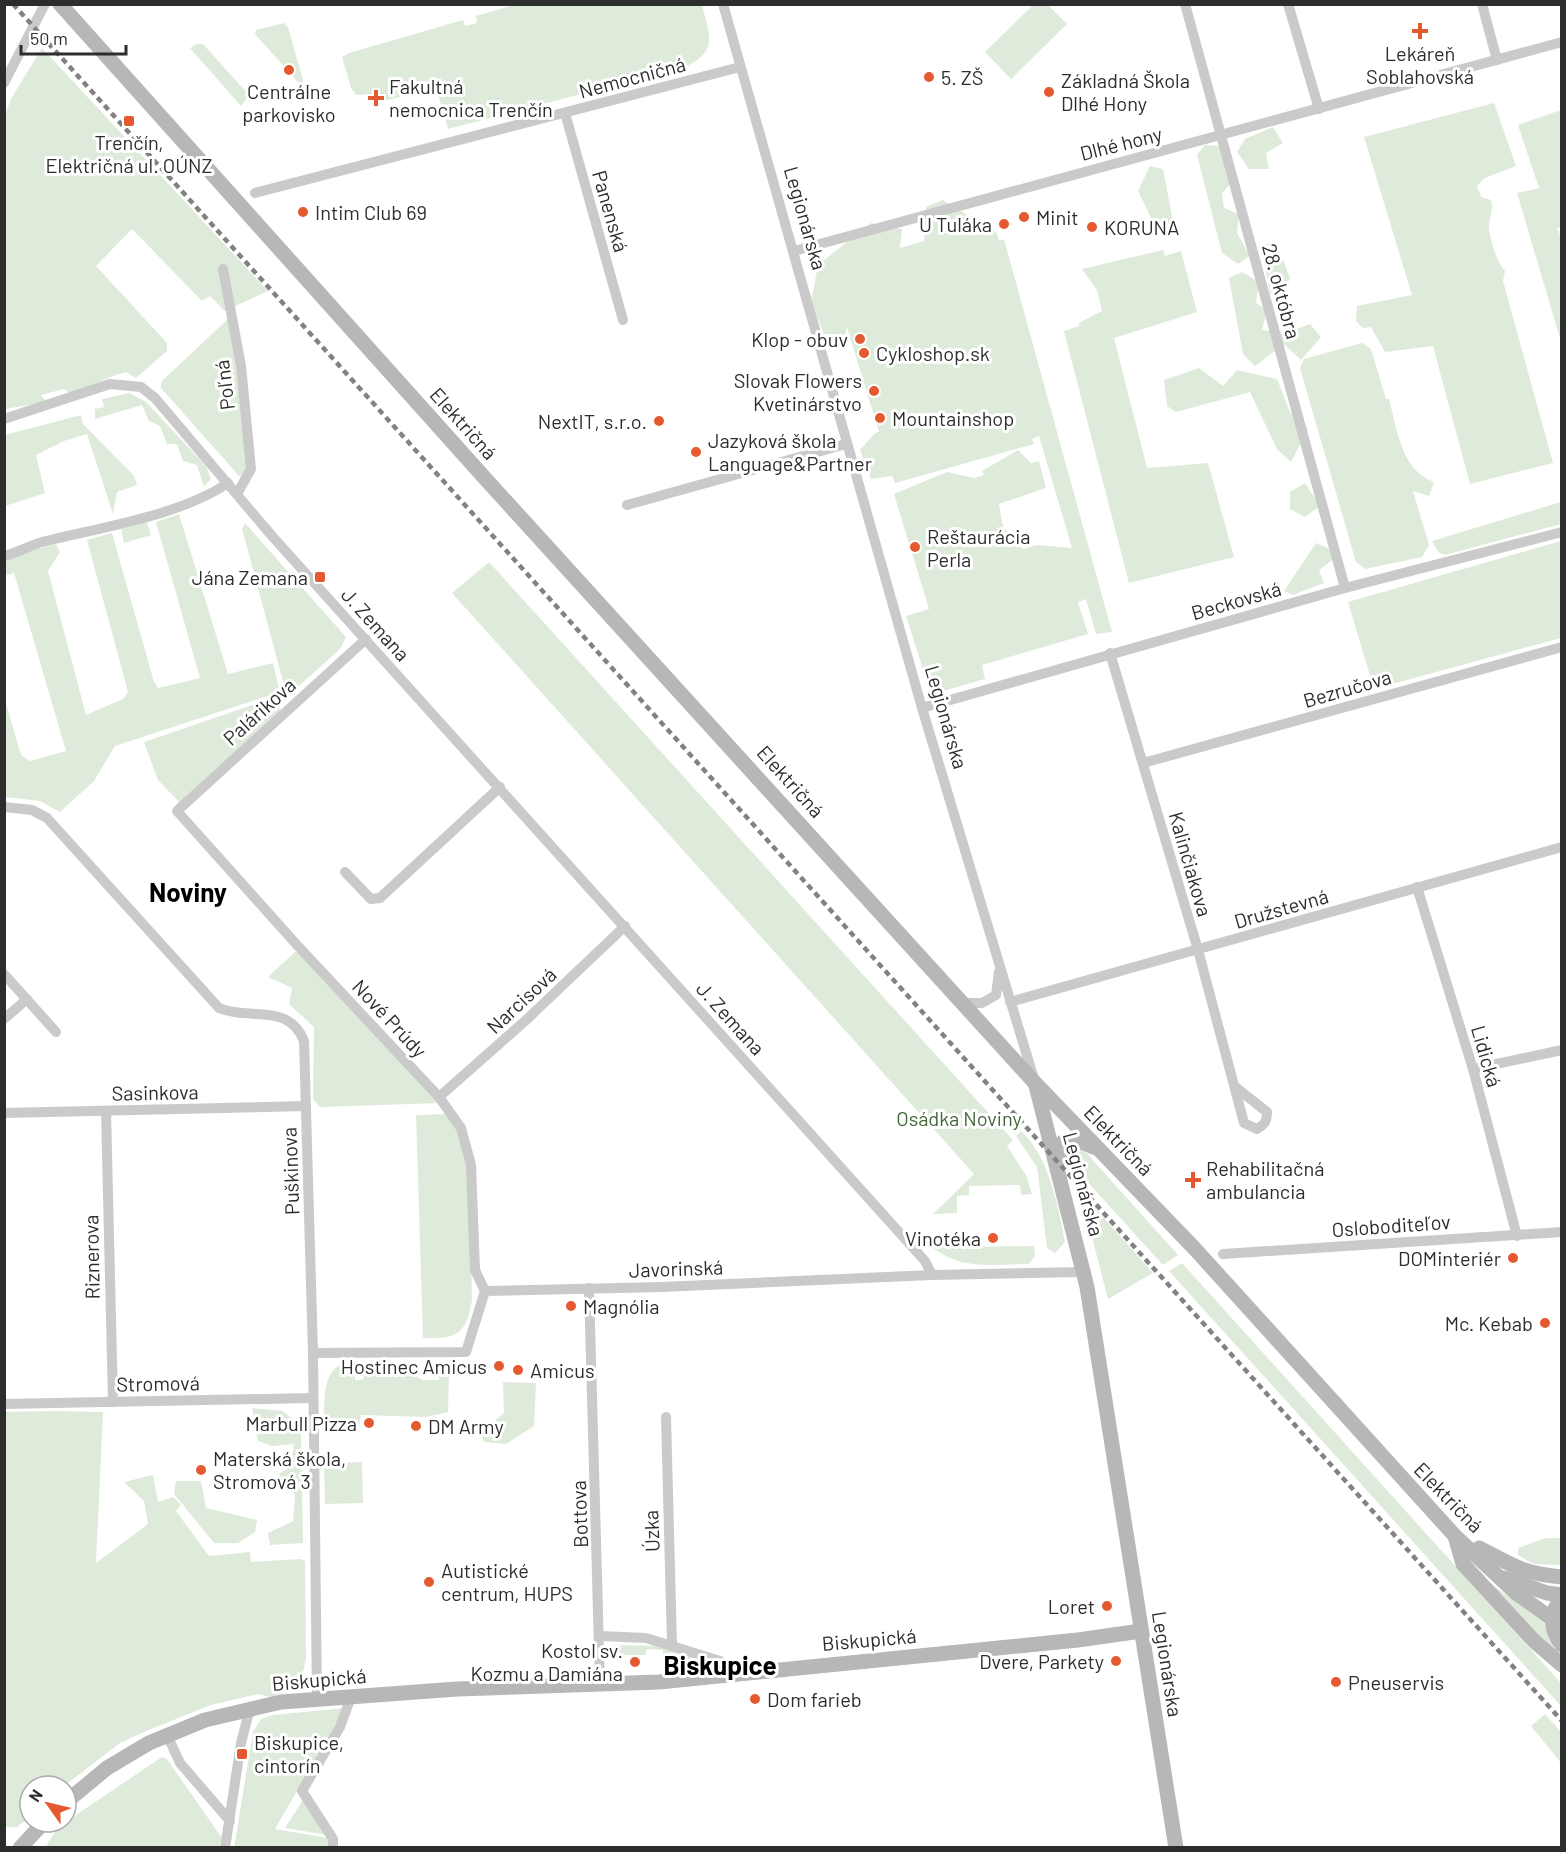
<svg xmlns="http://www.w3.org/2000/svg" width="1566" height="1852" viewBox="0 0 1566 1852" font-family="Barlow,sans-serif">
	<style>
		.green { fill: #deebda }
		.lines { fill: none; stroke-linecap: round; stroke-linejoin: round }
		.street { stroke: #cacaca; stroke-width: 10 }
		.secondary { stroke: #b7b7b7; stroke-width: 15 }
		.rail { stroke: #828282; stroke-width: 4.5; stroke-dasharray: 6 4.5; stroke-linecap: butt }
		.poi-dot { fill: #e4592f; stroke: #fff; stroke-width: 2 }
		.labels { text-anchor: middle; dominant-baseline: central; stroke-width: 6; stroke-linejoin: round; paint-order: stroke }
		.poi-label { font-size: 20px; fill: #2d2d2d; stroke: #fff; text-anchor: start }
		.street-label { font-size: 20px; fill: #2d2d2d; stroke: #fff }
		.park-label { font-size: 20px; fill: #42683b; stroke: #fff }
		.district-label { font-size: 26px; font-weight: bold; fill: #000; stroke: #fff }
	</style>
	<rect width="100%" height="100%" fill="#fff"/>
	<!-- green -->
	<g class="green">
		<path d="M517 4 702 5C709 34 719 50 687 66L448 129 436 88 383 101 381 94 356 95 351 88 342 57 349 53 463 20 465 26 477 23 476 16Z"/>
		<polygon points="1033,5 1048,5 1067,24 1011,79 985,52"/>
		<polygon points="284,23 288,27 304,84 298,82 255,34 256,30"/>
		<polygon points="197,44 203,44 249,95 241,106 190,48"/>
		<path d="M42 48 268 291 225 311 210 296 202 301 132 229 96 266 167 343V351L136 378 126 372C105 378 92 386 72 395L64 389 41 395 47 402 5 409V115L11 99Z"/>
		<path d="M1494 103 1516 166 1485 178 1477 186 1481 197 1491 200C1494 212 1488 219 1489 229 1491 242 1496 261 1505 271L1503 281 1553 463 1470 484 1433 346 1385 352 1371 327 1363 328 1356 321 1357 306 1412 295 1364 137Z"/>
		<polygon points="1561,110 1562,227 1557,228 1562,239 1560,338 1517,193 1539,188 1518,125"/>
		<polygon points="1273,127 1283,143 1266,153 1269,169 1249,169 1237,152 1245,139"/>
		<polygon points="1205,145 1221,146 1231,183 1222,193 1224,208 1239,214 1237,233 1250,256 1238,264 1222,253 1197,155"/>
		<polygon points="1150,166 1163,169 1175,232 1157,230 1138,191"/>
		<polygon points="943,200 997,233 999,241 1004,239 1112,632 1096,634 1086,599 1078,602 1088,634 982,665 985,679 936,693 929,688 906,616 929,609 894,494 947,472 974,478 984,475 982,471 1018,450 1031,463 1039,461 1046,488 999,504 1003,527 1023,549 1037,545 1072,548 1039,436 1032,439 1034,444 895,483 892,476 871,479 860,450 875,433 879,432 847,327 845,335 824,334 811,303 818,265 871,223 902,229 900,248 924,241 926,207"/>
		<polygon points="1268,243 1278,246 1290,278 1284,292 1270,293 1262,251"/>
		<polygon points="1163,250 1165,256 1181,251 1197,312 1114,338 1147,468 1208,463 1234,557 1129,583 1064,331 1079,326 1079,323 1102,311 1097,290 1082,269"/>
		<polygon points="1242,272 1259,282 1256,303 1267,310 1262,330 1286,333 1310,324 1321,337 1301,360 1284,344 1255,366 1243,354 1229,278"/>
		<polygon points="230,317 248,467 240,477 161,388 161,382"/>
		<path d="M1362 343 1371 349 1386 399H1389C1397 429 1401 470 1434 482L1429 496 1413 491 1429 545 1422 557 1365 569 1356 562 1300 368 1304 359Z"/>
		<polygon points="1199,368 1223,386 1237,370 1277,379 1290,412 1308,429 1291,462 1277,449 1250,392 1176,412 1167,406 1164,380"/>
		<polygon points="129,393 145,401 206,466 211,479 204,487 197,465 183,461 177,444 167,444 160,426 149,421 142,405 95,419 95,409 104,407 102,399"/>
		<polygon points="81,415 83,424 134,476 137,485 117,492 113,514 87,434 64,441 36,455 45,493 5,506 5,435"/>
		<polygon points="1305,483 1320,506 1305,517 1290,509 1290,492"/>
		<polygon points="1561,502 1561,524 1445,555 1438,552 1432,541"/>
		<polygon points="179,514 228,674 273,663 280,692 115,746 94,781 60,812 40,801 5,797 4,697 21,755 30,761 66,751 14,573 4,576 5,558 56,544 60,552 48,571 86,715 123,699 128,692 87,540 112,533 154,682 158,688 200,678 156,522"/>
		<polygon points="147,522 151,535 124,543 121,529"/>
		<polygon points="245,523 346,637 340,649 292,692 285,689 244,536 242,529"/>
		<polygon points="1561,541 1561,638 1374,689 1348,602"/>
		<polygon points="1316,543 1341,554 1319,570 1324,583 1293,595 1284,591"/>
		<polygon points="489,562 1013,1140 1007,1146 1026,1175 1032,1194 1021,1195 1020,1185 969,1186 969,1195 957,1196 957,1213 933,1214 974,1174 452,593"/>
		<polygon points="270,699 281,710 180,803 158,780 144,742"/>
		<polygon points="296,951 440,1103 320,1107 313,1099 314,1027 289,1004 292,988 268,977"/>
		<path d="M452 1114 469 1152 472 1300C466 1335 457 1339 423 1338L416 1115Z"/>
		<path d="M1021 1131C1049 1157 1058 1205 1065 1242L1055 1253 1047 1248 1037 1167 1016 1136Z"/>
		<polygon points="1074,1146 1082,1148 1178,1255 1163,1265 1074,1167 1069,1151"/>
		<polygon points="1080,1191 1153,1273 1108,1299"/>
		<path d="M1034 1246 1035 1256 1029 1264C995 1264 961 1271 932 1247Z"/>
		<polygon points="1182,1263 1561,1683 1561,1706 1169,1271"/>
		<path d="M341 1364H355V1380H362L371 1367 398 1377 407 1370 422 1380H439V1371L449 1376 448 1412 426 1417 361 1415 359 1427H324C325 1406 320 1376 341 1364Z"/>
		<polygon points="503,1382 536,1383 534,1426 506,1444 484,1442 481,1432 504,1413"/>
		<polygon points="252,1408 282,1411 299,1423 301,1433 303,1543 270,1545 268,1533 293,1521 295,1495 279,1474 291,1466 294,1444 272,1446 258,1441"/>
		<polygon points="55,1411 103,1412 96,1563 148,1524 144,1501 124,1482 153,1475 158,1502 173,1497 181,1505 176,1511 209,1556 250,1552 251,1562 301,1559 305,1561 306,1659 300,1683 287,1692 270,1697 258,1694 211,1705 146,1731 120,1743 64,1786 30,1786 30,1817 17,1827 4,1827 4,1412"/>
		<polygon points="362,1462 363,1503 325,1504 324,1463"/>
		<polygon points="176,1481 201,1481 206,1508 257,1520 255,1532 238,1543 214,1543 174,1494"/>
		<polygon points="1546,1538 1561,1538 1561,1565 1534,1564 1518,1555 1518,1548"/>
		<polygon points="1481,1576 1545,1624 1550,1640 1561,1657 1523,1621"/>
		<polygon points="610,1645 665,1646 721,1664 663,1672 663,1650 647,1649 645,1655 618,1655 613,1649 606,1654"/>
		<polygon points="345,1708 275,1829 328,1838 329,1847 234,1848 253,1732 261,1719 273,1715"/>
		<polygon points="1545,1714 1561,1732 1561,1763 1531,1726"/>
		<polygon points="162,1757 167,1759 222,1838 219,1847 45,1848 58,1827"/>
		<polygon points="303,1800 327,1835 285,1828"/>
	</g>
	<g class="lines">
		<!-- street -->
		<g class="street">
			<polyline points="723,4 922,708 1034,1079"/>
			<polyline points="1185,4 1345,588"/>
			<polyline points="1288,4 1319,109"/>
			<polyline points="1482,4 1497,60"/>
			<polyline points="4,83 45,4"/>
			<polyline points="565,113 623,320"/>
			<polyline points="255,193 740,67"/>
			<polyline points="794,251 1562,42"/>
			<polyline points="223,269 241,366 251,469 237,494"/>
			<polyline points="4,419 110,384 141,387 155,398 272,536 925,1261 932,1275"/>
			<polyline points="627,505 846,444"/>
			<path d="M4 556C17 553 27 547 39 543 96 528 180 516 228 483"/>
			<polyline points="366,639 177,811 297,945 439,1097 461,1128 471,1165 475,1270 485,1291"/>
			<path d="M1110 653 1198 950 1244 1123 1257 1129C1265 1124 1267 1121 1267 1112L1234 1086"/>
			<polyline points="922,708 1345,588 1562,532"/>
			<polyline points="1143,763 1562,647"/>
			<path d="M4 807 32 810 47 818 219 1008C249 1021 289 1002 304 1041L313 1353 317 1699"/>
			<polyline points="345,872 371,899 380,898 500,787"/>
			<polyline points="1417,887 1473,1069 1517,1236"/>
			<polyline points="4,974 56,1032"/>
			<polyline points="1010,1002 1562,847"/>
			<polyline points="965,1003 982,1003 996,995 999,972"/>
			<polyline points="4,1019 27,999"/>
			<polyline points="1473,1069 1562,1050"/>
			<polyline points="439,1097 525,1021 625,926"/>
			<polyline points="106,1111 113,1402"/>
			<polyline points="4,1113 306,1106"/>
			<polyline points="1223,1254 1562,1232"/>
			<polyline points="589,1288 600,1685"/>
			<polyline points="313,1353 466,1352 485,1291 661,1287 932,1275 1084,1272"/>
			<polyline points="4,1404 313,1398"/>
			<polyline points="666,1417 672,1645"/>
			<polyline points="600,1636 646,1638 720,1661 725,1665 728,1673"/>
			<polyline points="167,1735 180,1763 230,1821"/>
			<polyline points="225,1848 241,1743 250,1708"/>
			<polyline points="333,1848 333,1839 302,1791 340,1727 351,1697"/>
		</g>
		<!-- secondary -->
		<g class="secondary">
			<polyline points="60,4 482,475 1035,1083 1195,1249 1455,1536 1516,1593 1552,1619"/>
			<polyline points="1036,1086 1087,1287 1176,1848"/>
			<path d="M1060 1160 1063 1142C1074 1137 1083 1142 1093 1147"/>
			<polyline points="1455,1536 1463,1564 1534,1641 1562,1665"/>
			<path d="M1479 1548C1515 1566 1520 1573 1562 1577"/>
			<polyline points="1504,1578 1547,1593 1562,1595"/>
			<path d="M1562 1598C1549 1612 1550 1630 1562 1645"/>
			<polyline points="66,1802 107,1768 149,1743 205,1720 281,1702 457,1689 659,1682 1078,1640 1141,1631"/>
			<polyline points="20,1848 44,1822"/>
		</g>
		<!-- rail -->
		<polyline class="rail" points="13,4 1562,1721"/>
	</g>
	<!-- markers -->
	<g class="poi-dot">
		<path d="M1417 22h6v6h6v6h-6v6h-6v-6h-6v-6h6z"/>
		<circle cx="289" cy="70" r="6"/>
		<circle cx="929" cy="77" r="6"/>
		<circle cx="1049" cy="92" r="6"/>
		<path d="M373 89h6v6h6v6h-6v6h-6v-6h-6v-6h6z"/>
		<rect x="123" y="115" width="12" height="12" rx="3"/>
		<circle cx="303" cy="212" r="6"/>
		<circle cx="1024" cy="217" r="6"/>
		<circle cx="1004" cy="224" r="6"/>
		<circle cx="1092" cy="227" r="6"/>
		<circle cx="860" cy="339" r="6"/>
		<circle cx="864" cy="353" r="6"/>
		<circle cx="874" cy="391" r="6"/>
		<circle cx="880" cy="418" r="6"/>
		<circle cx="659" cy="421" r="6"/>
		<circle cx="696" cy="452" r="6"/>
		<circle cx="915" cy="547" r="6"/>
		<rect x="314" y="571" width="12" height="12" rx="3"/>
		<path d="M1190 1171h6v6h6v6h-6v6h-6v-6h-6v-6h6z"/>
		<circle cx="993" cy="1238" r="6"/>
		<circle cx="1513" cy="1258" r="6"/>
		<circle cx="571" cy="1306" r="6"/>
		<circle cx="1545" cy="1323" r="6"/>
		<circle cx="499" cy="1366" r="6"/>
		<circle cx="518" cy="1370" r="6"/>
		<circle cx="369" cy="1423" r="6"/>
		<circle cx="416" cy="1426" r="6"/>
		<circle cx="201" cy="1470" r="6"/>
		<circle cx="429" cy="1582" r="6"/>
		<circle cx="1107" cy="1606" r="6"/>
		<circle cx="1116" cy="1661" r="6"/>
		<circle cx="635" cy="1662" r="6"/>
		<circle cx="1336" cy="1682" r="6"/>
		<circle cx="755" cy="1699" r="6"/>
		<rect x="236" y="1748" width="12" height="12" rx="3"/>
	</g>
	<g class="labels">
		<!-- poi labels -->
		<g class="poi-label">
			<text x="1420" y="53" text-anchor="middle">Lekáreň<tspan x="1420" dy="23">Soblahovská</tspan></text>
			<text x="941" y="77">5. ZŠ</text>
			<text x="1061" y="80">Základná Škola<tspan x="1061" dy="23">Dlhé Hony</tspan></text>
			<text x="389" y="86">Fakultná<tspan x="389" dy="23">nemocnica Trenčín</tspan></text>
			<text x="289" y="91" text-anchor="middle">Centrálne<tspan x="289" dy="23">parkovisko</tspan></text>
			<text x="129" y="142" text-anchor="middle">Trenčín,<tspan x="129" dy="23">Električná ul. OÚNZ</tspan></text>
			<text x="315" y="212">Intim Club 69</text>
			<text x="1036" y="217">Minit</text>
			<text x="992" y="224" text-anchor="end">U Tuláka</text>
			<text x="1104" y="227">KORUNA</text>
			<text x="848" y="339" text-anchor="end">Klop - obuv</text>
			<text x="876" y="353">Cykloshop.sk</text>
			<text x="862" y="380" text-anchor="end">Slovak Flowers<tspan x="862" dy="23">Kvetinárstvo</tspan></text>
			<text x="892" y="418">Mountainshop</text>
			<text x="647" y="421" text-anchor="end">NextIT, s.r.o.</text>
			<text x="708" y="440">Jazyková škola<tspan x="708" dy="23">Language&amp;Partner</tspan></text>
			<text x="927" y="536">Reštaurácia<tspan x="927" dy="23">Perla</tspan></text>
			<text x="308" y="577" text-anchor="end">Jána Zemana</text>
			<text x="1206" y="1168">Rehabilitačná<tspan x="1206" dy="23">ambulancia</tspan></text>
			<text x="981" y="1238" text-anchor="end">Vinotéka</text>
			<text x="1501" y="1258" text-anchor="end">DOMinteriér</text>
			<text x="583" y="1306">Magnólia</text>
			<text x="1533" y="1323" text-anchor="end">Mc. Kebab</text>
			<text x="487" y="1366" text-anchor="end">Hostinec Amicus</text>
			<text x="530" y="1370">Amicus</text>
			<text x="357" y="1423" text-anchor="end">Marbull Pizza</text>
			<text x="428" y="1426">DM Army</text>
			<text x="213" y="1458">Materská škola,<tspan x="213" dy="23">Stromová 3</tspan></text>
			<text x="441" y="1570">Autistické<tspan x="441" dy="23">centrum, HUPS</tspan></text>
			<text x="1095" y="1606" text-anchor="end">Loret</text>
			<text x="623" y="1650" text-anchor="end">Kostol sv.<tspan x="623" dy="23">Kozmu a Damiána</tspan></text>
			<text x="1104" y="1661" text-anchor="end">Dvere, Parkety</text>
			<text x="1348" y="1682">Pneuservis</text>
			<text x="767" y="1699">Dom farieb</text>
			<text x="254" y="1742">Biskupice,<tspan x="254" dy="23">cintorín</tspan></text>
		</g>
		<!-- street labels -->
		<g class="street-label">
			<text transform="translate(632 77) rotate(-15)">Nemocničná</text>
			<text transform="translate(1121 143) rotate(-14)">Dlhé hony</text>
			<text transform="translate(611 211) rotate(74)">Panenská</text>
			<text transform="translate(806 218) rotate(74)">Legionárska</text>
			<text transform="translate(1282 291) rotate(75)">28. októbra</text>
			<text transform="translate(224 385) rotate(-97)">Poľná</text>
			<text transform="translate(464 423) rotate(48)">Električná</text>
			<text transform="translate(1236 600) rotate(-16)">Beckovská</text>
			<text transform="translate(376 624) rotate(48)">J. Zemana</text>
			<text transform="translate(1347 688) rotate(-16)">Bezručova</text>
			<text transform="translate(259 711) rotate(-42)">Palárikova</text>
			<text transform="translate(947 717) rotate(74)">Legionárska</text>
			<text transform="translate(791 781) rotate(48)">Električná</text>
			<text transform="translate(1191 864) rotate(74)">Kalinčiakova</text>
			<text transform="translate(1281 908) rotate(-16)">Družstevná</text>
			<text transform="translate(521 1000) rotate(-43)">Narcisová</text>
			<text transform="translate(390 1018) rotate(47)">Nové Prúdy</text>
			<text transform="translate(731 1018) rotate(48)">J. Zemana</text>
			<text transform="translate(1487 1056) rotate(74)">Lidická</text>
			<text transform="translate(155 1092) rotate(-1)">Sasinkova</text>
			<text transform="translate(1119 1140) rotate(46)">Električná</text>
			<text transform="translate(290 1171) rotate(-92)">Puškinova</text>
			<text transform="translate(1084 1184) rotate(75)">Legionárska</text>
			<text transform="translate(1391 1225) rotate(-4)">Osloboditeľov</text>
			<text transform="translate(91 1257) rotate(-91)">Riznerova</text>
			<text transform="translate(676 1268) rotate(-2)">Javorinská</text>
			<text transform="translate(158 1383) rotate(-1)">Stromová</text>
			<text transform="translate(1449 1497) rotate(46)">Električná</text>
			<text transform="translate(579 1514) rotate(-92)">Bottova</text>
			<text transform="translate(651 1531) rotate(-92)">Úzka</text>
			<text transform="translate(869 1639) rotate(-5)">Biskupická</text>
			<text transform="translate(1168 1664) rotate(81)">Legionárska</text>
			<text transform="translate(319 1679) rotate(-5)">Biskupická</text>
		</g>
		<!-- park labels -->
		<g class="park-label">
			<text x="959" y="1118">Osádka Noviny</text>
		</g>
		<!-- district labels -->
		<g class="district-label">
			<text x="188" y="891">Noviny</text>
			<text x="720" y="1664">Biskupice</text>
		</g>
	</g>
	<!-- border -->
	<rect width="1566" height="1852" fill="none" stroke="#2d2d2d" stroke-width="12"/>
	<!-- north arrow -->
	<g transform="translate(48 1804) rotate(304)"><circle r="28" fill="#ffffff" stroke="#ababab" stroke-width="1.5"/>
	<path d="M0-4.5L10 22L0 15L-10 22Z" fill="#e4592f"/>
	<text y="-9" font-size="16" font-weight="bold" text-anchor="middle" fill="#2d2d2d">N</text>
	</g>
	<!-- scale -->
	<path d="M21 45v9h105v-9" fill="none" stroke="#2d2d2d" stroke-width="3"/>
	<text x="30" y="45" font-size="18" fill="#2d2d2d" stroke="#ffffff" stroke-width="4.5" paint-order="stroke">50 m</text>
</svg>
